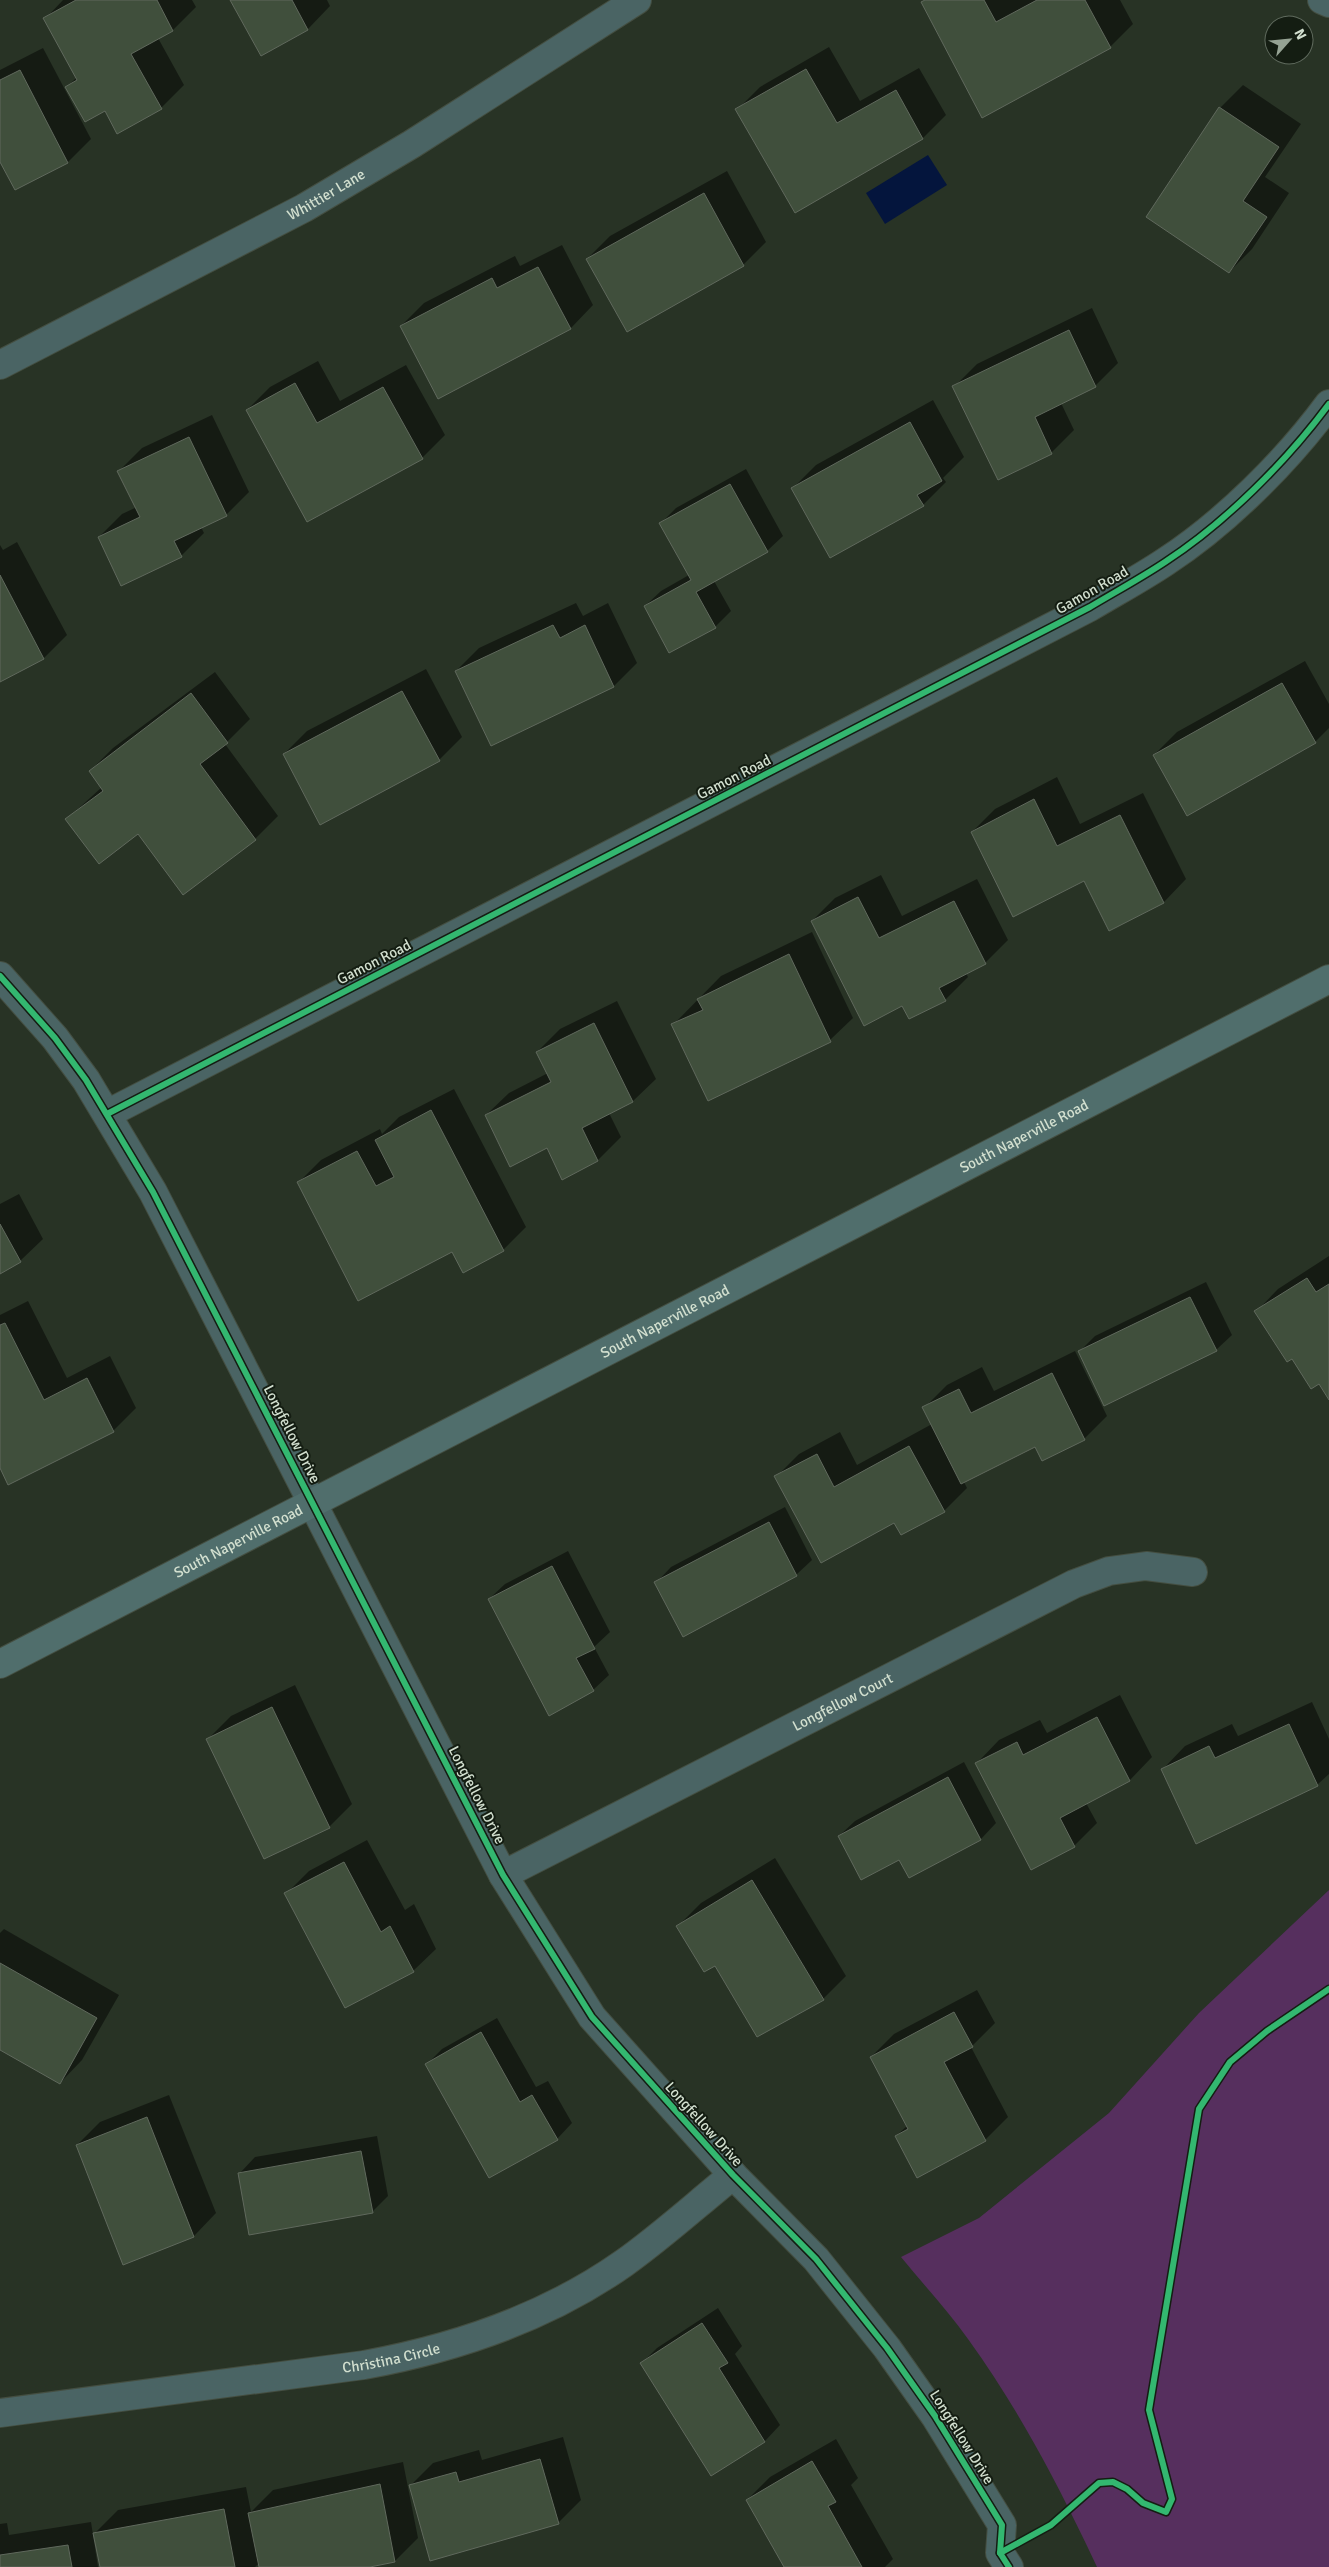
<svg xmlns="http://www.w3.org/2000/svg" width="1329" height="2567" viewBox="0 0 1329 2567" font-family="Signika,sans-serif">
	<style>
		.green { fill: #562f5e }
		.water { fill: #04153d }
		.shadow { fill: #0007 }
		.building { fill: #404f3c; stroke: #60695d }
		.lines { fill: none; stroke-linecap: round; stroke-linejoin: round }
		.minor-casing { stroke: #444e41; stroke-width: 30 }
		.major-casing { stroke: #444e41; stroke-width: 30 }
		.minor { stroke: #4a6464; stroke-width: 28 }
		.major { stroke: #506e6c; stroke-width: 28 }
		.cycleway-casing { stroke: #141d12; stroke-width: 9 }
		.cycleway { stroke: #33b770; stroke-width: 6 }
		.labels { text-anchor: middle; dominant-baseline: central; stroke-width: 4; stroke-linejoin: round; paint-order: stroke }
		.street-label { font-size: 15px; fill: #d2dfcf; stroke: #141d12 }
	</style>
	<rect width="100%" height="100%" fill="#283325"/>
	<!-- green -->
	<path class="green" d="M1329 1890V2567H1097C1060 2488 1020 2411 968 2339 948 2311 923 2284 901 2257L979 2218 1109 2113 1199 2013Z"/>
	<!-- water -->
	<polygon class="water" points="928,155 947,185 885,224 866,193"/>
	<!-- shadow -->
	<g class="shadow">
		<polygon points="63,0 192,0 196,7 173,30 158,38 184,85 161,108 67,87 77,77 45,19"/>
		<polygon points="232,0 327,0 330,6 308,29"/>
		<polygon points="925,0 1120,0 1133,24 1110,47 982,116 922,3"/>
		<polygon points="829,47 860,101 919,68 946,115 923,138 795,211 737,110 760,87"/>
		<polygon points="43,48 91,139 68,162 15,188 0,159 0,70"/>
		<polygon points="1243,85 1301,124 1265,177 1289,193 1252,249 1229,272 1220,108"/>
		<polygon points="727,171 766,242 743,265 587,259 610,236"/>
		<polygon points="562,245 593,305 571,328 401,326 424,303 515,256 520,266"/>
		<polygon points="1092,308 1118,363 1095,386 1061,403 1074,430 1051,453 954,387 977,364"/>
		<polygon points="318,361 340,401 406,365 445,435 422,458 247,410 270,387"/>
		<polygon points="933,400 964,457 943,478 946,482 923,505 793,488 816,465"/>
		<polygon points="212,415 249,492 226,515 201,527 204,533 181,556 122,584 99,537 122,514 137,507 119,471 142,448"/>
		<polygon points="746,469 783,536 767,551 714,581 731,611 715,627 645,606 661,591 689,575 661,523 676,508"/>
		<polygon points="17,542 67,635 44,658 0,681 0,545 3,550"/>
		<polygon points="576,603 583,616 608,603 637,663 614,686 456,671 479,648"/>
		<polygon points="1305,661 1329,704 1329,728 1315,742 1154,755 1177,732"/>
		<polygon points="426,669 462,737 439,760 284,754 307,731"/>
		<polygon points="215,672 250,719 225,744 278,816 255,839 183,893 138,832 67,819 102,787 90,771 113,748"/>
		<polygon points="1057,777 1080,824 1143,793 1186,879 1164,902 972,832 995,809"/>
		<polygon points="881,875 902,916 977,879 1008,940 985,963 966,973 968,977 945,1000 812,921 835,898"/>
		<polygon points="812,932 853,1018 830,1040 708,1099 673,1025 721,976"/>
		<polygon points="617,1001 656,1079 633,1101 609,1113 621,1137 598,1160 563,1178 548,1147 486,1115 509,1093 548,1073 537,1052 560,1029"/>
		<polygon points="454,1089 526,1227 503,1250 298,1183 321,1160 380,1129 382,1134 399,1117"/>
		<polygon points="19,1194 43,1239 20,1261 0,1272 0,1204"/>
		<polygon points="1329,1256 1329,1398 1319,1382 1292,1357 1256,1312 1278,1289"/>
		<polygon points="1206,1282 1232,1335 1216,1350 1079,1352 1095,1336"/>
		<polygon points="28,1301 67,1378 110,1356 136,1408 113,1431 0,1465 0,1315"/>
		<polygon points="1075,1351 1107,1416 1084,1439 1036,1446 964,1482 967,1488 944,1511 895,1522 776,1477 799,1454 840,1432 857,1465 932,1424 924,1408 947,1385 982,1367 994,1391"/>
		<polygon points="785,1507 812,1560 796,1575 656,1583 671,1567"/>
		<polygon points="568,1551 610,1632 594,1647 609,1675 593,1690 489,1599 505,1584"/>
		<polygon points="295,1685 352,1804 329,1827 265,1858 208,1739 231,1716"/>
		<polygon points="1120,1695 1152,1757 1130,1780 1086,1803 1097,1823 1074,1846 977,1763 999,1740 1040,1720 1047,1733"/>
		<polygon points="1312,1702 1329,1739 1329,1774 1317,1785 1163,1769 1185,1746 1232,1724 1238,1736"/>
		<polygon points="964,1762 996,1823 981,1839 909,1876 899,1858 839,1836 855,1821"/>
		<polygon points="367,1840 405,1910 414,1904 436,1949 413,1971 286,1894 309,1871"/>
		<polygon points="775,1858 846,1976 823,1999 715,1964 678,1926 701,1903"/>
		<polygon points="4,1929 119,1995 82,2060 60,2083 0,2048 0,1933"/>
		<polygon points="977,1990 995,2023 971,2047 1008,2117 985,2140 896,2136 908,2125 871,2057 894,2034"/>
		<polygon points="497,2018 536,2087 548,2081 572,2123 557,2139 427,2064 442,2049"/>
		<polygon points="169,2095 216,2213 194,2236 77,2145 100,2122"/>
		<polygon points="377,2136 388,2196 372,2212 240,2173 255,2157"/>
		<polygon points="718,2308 742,2346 735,2354 780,2425 765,2441 712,2475 642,2363 657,2348"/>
		<polygon points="563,2437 581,2500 558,2523 410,2486 433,2463 479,2450 482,2460"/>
		<polygon points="836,2439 858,2478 851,2485 893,2559 885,2567 786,2567 747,2500 770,2477"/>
		<polygon points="403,2462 418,2538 395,2561 364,2567 261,2567 260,2562 255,2567 101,2567 94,2534 118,2510 246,2487 251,2512 273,2490"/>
		<polygon points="91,2522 98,2567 0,2567 0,2524 7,2523 9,2535"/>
	</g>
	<!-- building -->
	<g class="building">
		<polygon points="76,0 157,0 173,31 131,54 162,109 117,134 105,111 85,122 65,87 77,80 43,18"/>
		<polygon points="230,0 292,0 308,30 261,56"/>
		<polygon points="925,0 984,0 996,22 1037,0 1085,0 1111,48 982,118 921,2"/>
		<polygon points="806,69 837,123 896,90 923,139 795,213 735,109"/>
		<polygon points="20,70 68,163 15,190 0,162 0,80"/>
		<polygon points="1219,107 1279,147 1243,201 1267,217 1229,273 1146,217"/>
		<polygon points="704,193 744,266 627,332 586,259"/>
		<polygon points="538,267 571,329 438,399 400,326 492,278 497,288"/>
		<polygon points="1069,330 1096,387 1035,417 1052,454 998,480 952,386"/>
		<polygon points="295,383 317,423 383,387 423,459 307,522 246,410"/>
		<polygon points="910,422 942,481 917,495 924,506 830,558 791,488"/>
		<polygon points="189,437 227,516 174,541 182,557 121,586 98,537 140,517 117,471"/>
		<polygon points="730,484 768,552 696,592 716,628 669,653 644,606 691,580 659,523"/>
		<polygon points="0,575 44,659 0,682"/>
		<polygon points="553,625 560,638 585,625 614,687 491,746 455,671"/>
		<polygon points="1282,683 1316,743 1187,816 1153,755"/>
		<polygon points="402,691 440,761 320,825 283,754"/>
		<polygon points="191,693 228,743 200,764 256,840 183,895 138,834 99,864 65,819 103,791 89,771"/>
		<polygon points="1034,799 1057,846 1120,815 1164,903 1109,931 1084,881 1013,917 971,832"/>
		<polygon points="858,897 879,938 954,901 986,964 939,988 946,1001 909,1019 902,1006 864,1026 811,921"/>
		<polygon points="789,954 831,1042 708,1101 671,1024 703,1010 697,999"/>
		<polygon points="594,1023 633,1102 582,1128 598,1161 562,1180 547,1148 510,1167 485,1115 551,1082 536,1052"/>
		<polygon points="431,1110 504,1251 463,1273 452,1252 358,1301 297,1182 357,1151 376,1186 394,1177 375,1140"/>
		<polygon points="0,1224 21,1262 0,1274"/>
		<polygon points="1307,1278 1316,1292 1329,1284 1329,1400 1319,1384 1311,1389 1292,1359 1287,1362 1254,1311"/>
		<polygon points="1190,1297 1217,1351 1104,1406 1078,1351"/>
		<polygon points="5,1323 44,1400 87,1378 114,1432 8,1485 0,1468 0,1325"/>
		<polygon points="1052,1373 1085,1440 1042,1461 1035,1447 961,1484 922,1407 959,1389 971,1413"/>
		<polygon points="909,1446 945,1512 901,1535 894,1523 821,1563 774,1476 817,1454 834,1487"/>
		<polygon points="769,1522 797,1576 683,1637 654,1582"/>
		<polygon points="552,1566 595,1649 576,1658 594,1691 549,1716 488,1599"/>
		<polygon points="272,1707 330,1828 264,1859 206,1739"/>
		<polygon points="1097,1717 1130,1781 1060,1818 1075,1847 1031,1870 975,1763 1017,1742 1023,1755"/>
		<polygon points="1289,1724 1318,1786 1196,1844 1161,1769 1209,1746 1215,1758"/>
		<polygon points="948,1777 981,1840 909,1878 899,1860 861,1880 838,1836"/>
		<polygon points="344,1862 381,1932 390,1926 414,1972 345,2008 284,1893"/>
		<polygon points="752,1880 824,2000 757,2037 715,1966 704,1972 676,1926"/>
		<polygon points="0,1963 97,2018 60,2084 0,2050"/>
		<polygon points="954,2012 973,2047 944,2062 986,2141 917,2178 895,2136 908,2129 870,2057"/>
		<polygon points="481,2032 520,2102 532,2095 558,2140 489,2178 425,2064"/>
		<polygon points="147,2117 194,2237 123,2265 76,2145"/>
		<polygon points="361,2151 373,2213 249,2235 238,2173"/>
		<polygon points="702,2323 728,2363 719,2368 765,2442 711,2476 640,2363"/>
		<polygon points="540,2459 559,2524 430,2561 409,2485 456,2472 459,2482"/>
		<polygon points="812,2461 836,2502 828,2506 862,2567 784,2567 746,2500"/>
		<polygon points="380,2484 395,2562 370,2567 259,2567 248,2513"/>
		<polygon points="224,2509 235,2567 100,2567 93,2533"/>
		<polygon points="68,2545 72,2567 0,2567 0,2555"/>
	</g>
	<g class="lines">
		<!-- minor casing -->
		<g class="minor-casing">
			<g id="minor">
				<polyline points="1322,0 1329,3"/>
				<path id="s1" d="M0 365 304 208 412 144 637 0"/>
				<polyline points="0,976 55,1038 86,1080 153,1192 503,1875 592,2017 733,2175 816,2259 887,2348 935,2416 1002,2525 1000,2553 1009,2567"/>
				<path d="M107 1114 1090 607C1115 592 1141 578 1165 562 1225 523 1287 461 1329 404"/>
				<path id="s2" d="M503 1875 1074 1584 1109 1571 1146 1566 1193 1572"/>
				<path id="s3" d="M0 2413 364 2365C457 2348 546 2318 624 2263 662 2236 697 2204 733 2175"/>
			</g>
		</g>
		<!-- major casing -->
		<g class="major-casing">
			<g id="major">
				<path id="s4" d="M0 1664 1329 979"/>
			</g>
		</g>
		<!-- minor -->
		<use href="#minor" class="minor"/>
		<!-- major -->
		<use href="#major" class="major"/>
		<!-- cycleway casing -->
		<g class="cycleway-casing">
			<g id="cycleway">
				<polyline points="0,976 55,1038 86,1080 153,1192 503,1875 592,2017 733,2175 816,2259 887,2348 935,2416 1002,2525 1000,2553 1009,2567"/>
				<path d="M107 1114 1090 607C1115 592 1141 578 1165 562 1225 523 1287 461 1329 404"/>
				<polyline points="1000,2553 1051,2525 1099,2483 1113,2482 1127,2489 1143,2503 1166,2512 1172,2499 1149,2410 1199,2109 1230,2062 1267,2031 1329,1989"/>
			</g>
		</g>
		<!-- cycleway -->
		<use href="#cycleway" class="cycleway"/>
	</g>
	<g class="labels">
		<!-- street labels -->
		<g class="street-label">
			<text stroke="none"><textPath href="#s1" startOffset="368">Whittier Lane</textPath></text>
			<text transform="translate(1092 590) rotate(-30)">Gamon Road</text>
			<text transform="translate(734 777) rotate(-27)">Gamon Road</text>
			<text transform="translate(374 962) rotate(-27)">Gamon Road</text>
			<text stroke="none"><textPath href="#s4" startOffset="1152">South Naperville Road</textPath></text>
			<text stroke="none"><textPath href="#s4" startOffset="748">South Naperville Road</textPath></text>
			<text transform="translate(292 1434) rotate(63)">Longfellow Drive</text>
			<text stroke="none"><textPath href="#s4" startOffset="268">South Naperville Road</textPath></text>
			<text stroke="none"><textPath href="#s2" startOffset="381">Longfellow Court</textPath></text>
			<text transform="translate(477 1795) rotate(63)">Longfellow Drive</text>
			<text transform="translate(704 2124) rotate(48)">Longfellow Drive</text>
			<text stroke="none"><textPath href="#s3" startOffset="395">Christina Circle</textPath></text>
			<text transform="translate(962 2437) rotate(58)">Longfellow Drive</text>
		</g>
	</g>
	<!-- north arrow -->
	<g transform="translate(1289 40) rotate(63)"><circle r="24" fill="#141d12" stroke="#606b5e"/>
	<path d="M0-4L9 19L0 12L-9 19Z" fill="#96a394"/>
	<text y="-8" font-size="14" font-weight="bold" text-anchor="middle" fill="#d2dfcf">N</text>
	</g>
</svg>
